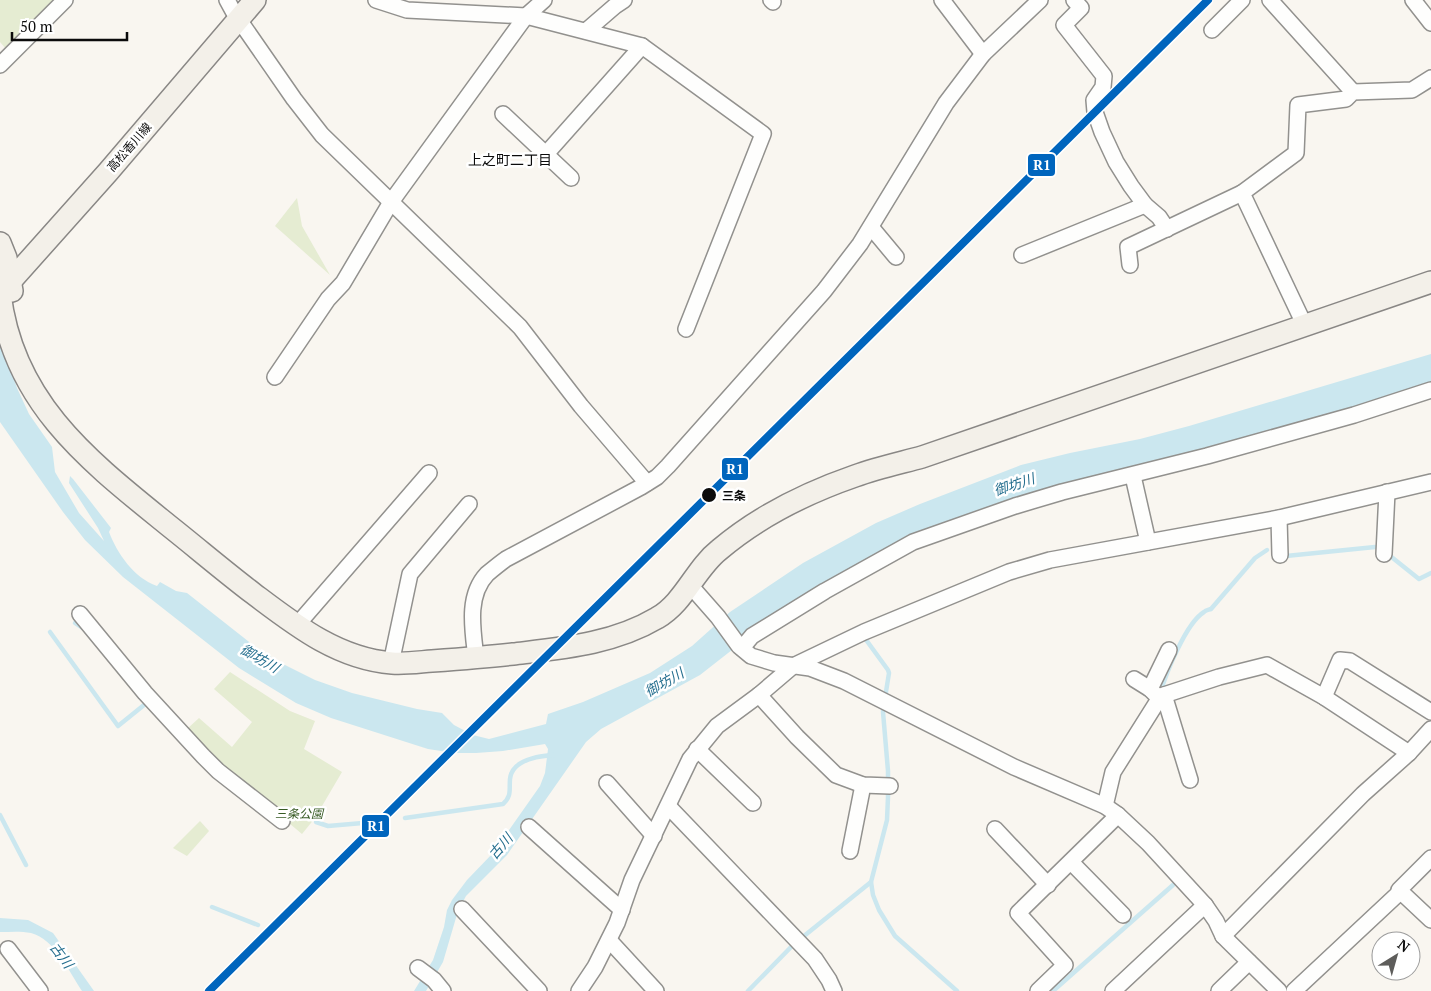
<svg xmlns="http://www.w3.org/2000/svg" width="1431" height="991" viewBox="0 0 1431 991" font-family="'PT Serif','Noto Sans JP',serif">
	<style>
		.green { fill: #e5ecd2 }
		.water { fill: #cbe7ef }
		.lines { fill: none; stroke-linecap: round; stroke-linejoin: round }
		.stream { stroke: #cbe7ef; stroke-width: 4.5 }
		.street-casing { stroke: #92918e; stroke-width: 18 }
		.secondary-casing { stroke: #898785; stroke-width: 24 }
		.street { stroke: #fefefd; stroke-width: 15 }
		.secondary { stroke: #f3f0e9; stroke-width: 21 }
		.rail-1-casing { stroke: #fff; stroke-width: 11 }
		.rail-1 { stroke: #0065bd; stroke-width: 8 }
		.stop-dot { fill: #0b0b0b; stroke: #fff; stroke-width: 2 }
		.labels { text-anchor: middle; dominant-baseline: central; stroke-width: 5; stroke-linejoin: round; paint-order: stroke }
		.street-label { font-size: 12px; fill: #0b0b0b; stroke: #fff }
		.stop-label { font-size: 12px; font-weight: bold; fill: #0b0b0b; stroke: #fff; text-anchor: start }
		.park-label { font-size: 12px; font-style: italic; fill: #375b24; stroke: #fff }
		.neighbourhood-label { font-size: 14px; fill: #0b0b0b; stroke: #fff }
		.water-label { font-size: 14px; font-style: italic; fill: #246e8e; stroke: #fff }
		.line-badge { stroke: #fff; stroke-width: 2 }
		.badge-label { font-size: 14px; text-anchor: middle; font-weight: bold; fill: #fff }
	</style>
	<rect width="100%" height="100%" fill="#f9f6f0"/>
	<!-- green -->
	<g class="green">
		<polygon points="0,0 56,0 7,50 0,42"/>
		<polygon points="297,198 302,226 330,275 275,226"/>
		<polygon points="230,672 290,711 315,721 304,749 342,772 315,818 302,834 216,762 187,729 199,718 232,747 252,722 214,689"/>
		<polygon points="200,821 209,831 187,856 173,848"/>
	</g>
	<!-- water -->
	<g class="water">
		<path d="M0 338 17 388 29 414 52 447 55 472 79 513 104 541 98 528 69 483 70 476 73 479 111 528 109 532C117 553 134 578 157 586L160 582 176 591 187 593 253 645 279 662 315 680 352 693 417 709 442 713 454 725 473 735 489 739 546 724 548 714 583 702 650 673 692 646 730 612 803 563 876 523 920 504 1021 465 1070 453 1140 439 1189 426 1431 354V386L936 529 760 628 700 675 601 729 586 742 507 855 466 896 458 911 443 962 426 991H414L433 960 444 927 447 910 452 900 467 880 493 853 540 786 545 773 548 749 545 744 503 751 476 753H454L428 749 331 718 296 703 239 668 123 577 85 540 63 512 0 422Z"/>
		<path d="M0 918 28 920 53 933 94 991H82C69 972 55 939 31 933 21 931 10 932 0 932Z"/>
	</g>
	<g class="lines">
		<!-- stream -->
		<g class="stream">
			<polyline points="1389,555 1419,579 1431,573"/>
			<polyline points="1286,556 1375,547"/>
			<polyline points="75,623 84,629"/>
			<polyline points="50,632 118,726 149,701"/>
			<polyline points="864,637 888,670 889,673 885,698"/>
			<path d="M1160 694C1166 673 1186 623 1204 612 1206 610 1208 610 1211 609L1255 558 1267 550"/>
			<polyline points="884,703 883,712 888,771 888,797 887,820 871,882 873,895 879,910 895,936 957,991"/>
			<polyline points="0,815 26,865"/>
			<path d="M405 818 503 804C512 796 509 790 510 779 512 760 538 756 554 755"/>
			<polyline points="316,822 328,826 386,821"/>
			<polyline points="212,907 258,925"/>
			<polyline points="804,936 871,882"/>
			<polyline points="748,991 792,946"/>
			<polyline points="1053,991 1173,885"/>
		</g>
		<!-- street casing -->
		<g class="street-casing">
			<g id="street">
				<polyline points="227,0 233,11 294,99 322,135 520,327 581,406 647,483"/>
				<polyline points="376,0 407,10 526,16 642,46 763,134 686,329"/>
				<polyline points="771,0 773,2"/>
				<polyline points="942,0 983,54"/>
				<polyline points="1074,0 1081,8 1064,25 1104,76 1103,87 1094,100 1095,112 1102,132 1116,162 1131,186 1145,205 1159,217 1167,229"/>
				<polyline points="1270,0 1353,92"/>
				<polyline points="1413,0 1431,23"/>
				<polyline points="1212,30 1242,0"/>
				<polyline points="586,31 615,6 624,0"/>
				<polyline points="0,65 65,0"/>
				<polyline points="503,114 571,178"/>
				<polyline points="546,154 642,46"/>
				<polyline points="871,227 896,257"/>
				<polyline points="1022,255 1145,205"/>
				<polyline points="1130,265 1128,247 1242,193"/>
				<polyline points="1305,326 1242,193 1296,153 1298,105 1346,99 1353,92 1412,90 1431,78"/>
				<polyline points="275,377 328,299 343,283 391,202 526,16 544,0"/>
				<polyline points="1133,476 1148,542"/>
				<polyline points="1279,518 1280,555"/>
				<polyline points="1384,554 1387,492"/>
				<polyline points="689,584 718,617 739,646 751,656 774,663 810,668 844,681 1014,767 1105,806 1118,815 1148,843 1205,905 1216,921 1223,936 1228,941 1279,991"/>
				<polyline points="80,614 145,693 203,756 218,771 282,821"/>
				<polyline points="297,625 429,473"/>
				<polyline points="742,648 752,636 825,591 913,542 1015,506 1062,492 1207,456 1354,415 1431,390"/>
				<path d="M476 658C473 631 466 596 487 574 493 569 499 564 506 559L641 487 657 477 668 466 824 291 860 244 946 103 983 54 1040 0"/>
				<polyline points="392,663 393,654 410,574 469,504"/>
				<polyline points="1134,679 1150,689 1157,696"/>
				<polyline points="1150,689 1169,650"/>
				<polyline points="759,695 797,737 836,775 863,785 890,786"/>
				<polyline points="1164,695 1190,780"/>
				<polyline points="1324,697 1340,660 1350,661 1431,712"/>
				<polyline points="697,749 753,803"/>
				<polyline points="607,783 654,836"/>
				<polyline points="668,806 815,959 829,980 834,991"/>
				<polyline points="1105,806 1113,772 1159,699 1164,695 1219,677 1267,665 1324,697 1409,753"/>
				<polyline points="529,827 622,910"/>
				<polyline points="995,829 1048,885"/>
				<polyline points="850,851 863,785"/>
				<polyline points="1431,858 1399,890 1431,920"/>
				<polyline points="1071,862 1123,915"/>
				<polyline points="462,909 539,991"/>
				<polyline points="1223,936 1363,794 1409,753 1431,729"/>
				<polyline points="609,940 656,991"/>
				<polyline points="8,949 40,991"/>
				<polyline points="418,968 434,980 443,991"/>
				<polyline points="579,991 595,967 617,923 632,880 690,759 717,726 759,695 793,666 864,632 1009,572 1050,560 1279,518 1431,482"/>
				<polyline points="1038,991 1065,965 1018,913 1118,815"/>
				<polyline points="1113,991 1205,905"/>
				<polyline points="1219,991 1249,962"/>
				<polyline points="1294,991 1400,892"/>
			</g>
		</g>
		<!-- secondary casing -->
		<g class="secondary-casing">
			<g id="secondary">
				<polyline points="0,243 6,258 12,291"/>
				<polyline points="0,293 108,172 255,0"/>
				<path d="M0 294C13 403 89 461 168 525 197 548 225 572 254 594 295 625 338 659 392 663 405 664 419 662 432 661 459 659 486 657 513 654 563 648 613 644 657 618 684 603 695 569 719 550 759 516 806 493 855 476 877 468 900 463 922 457L1431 282"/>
			</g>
		</g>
		<!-- street -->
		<use href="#street" class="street"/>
		<!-- secondary -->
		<use href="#secondary" class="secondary"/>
		<!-- rail-1 casing -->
		<g class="rail-1-casing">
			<polyline id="rail-1" points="209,991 1208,0"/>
		</g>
		<!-- rail-1 -->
		<use href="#rail-1" class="rail-1"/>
	</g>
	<!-- markers -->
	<circle class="stop-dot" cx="709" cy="495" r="8"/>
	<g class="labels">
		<!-- street labels -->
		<g class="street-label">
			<text transform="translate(129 147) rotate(-49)">高松香川線</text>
		</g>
		<!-- stop labels -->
		<g class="stop-label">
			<text x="722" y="495">三条</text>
		</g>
		<!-- park labels -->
		<g class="park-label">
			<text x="299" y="813">三条公園</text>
		</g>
		<!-- neighbourhood labels -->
		<g class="neighbourhood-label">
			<text x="510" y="159">上之町二丁目</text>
		</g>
		<!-- water labels -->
		<g class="water-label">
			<text transform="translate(1014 484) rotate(-18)">御坊川</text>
			<text transform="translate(260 658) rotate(30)">御坊川</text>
			<text transform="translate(664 682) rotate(-30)">御坊川</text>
			<text transform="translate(500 846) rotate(-49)">古川</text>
			<text transform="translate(62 955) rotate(53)">古川</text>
		</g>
	</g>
	<g class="line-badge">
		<rect x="1027" y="153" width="29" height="24" rx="5" fill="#0065bd"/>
		<rect x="721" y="457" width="28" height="24" rx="5" fill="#0065bd"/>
		<rect x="361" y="814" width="29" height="24" rx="5" fill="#0065bd"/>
	</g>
	<g class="badge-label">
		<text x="1042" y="170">R1</text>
		<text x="735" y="474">R1</text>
		<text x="376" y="831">R1</text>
	</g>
	<!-- north arrow -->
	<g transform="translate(1396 956) rotate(37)"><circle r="24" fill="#ffffff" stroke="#9d9d9d"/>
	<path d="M0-4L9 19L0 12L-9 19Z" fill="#5e5d5b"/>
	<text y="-8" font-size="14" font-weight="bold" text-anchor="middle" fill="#0b0b0b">N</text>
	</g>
	<!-- scale -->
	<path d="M12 32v8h115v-8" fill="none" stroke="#0b0b0b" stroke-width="2.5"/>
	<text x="20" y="32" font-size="15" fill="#0b0b0b" stroke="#ffffff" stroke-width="4" paint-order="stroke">50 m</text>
</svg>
